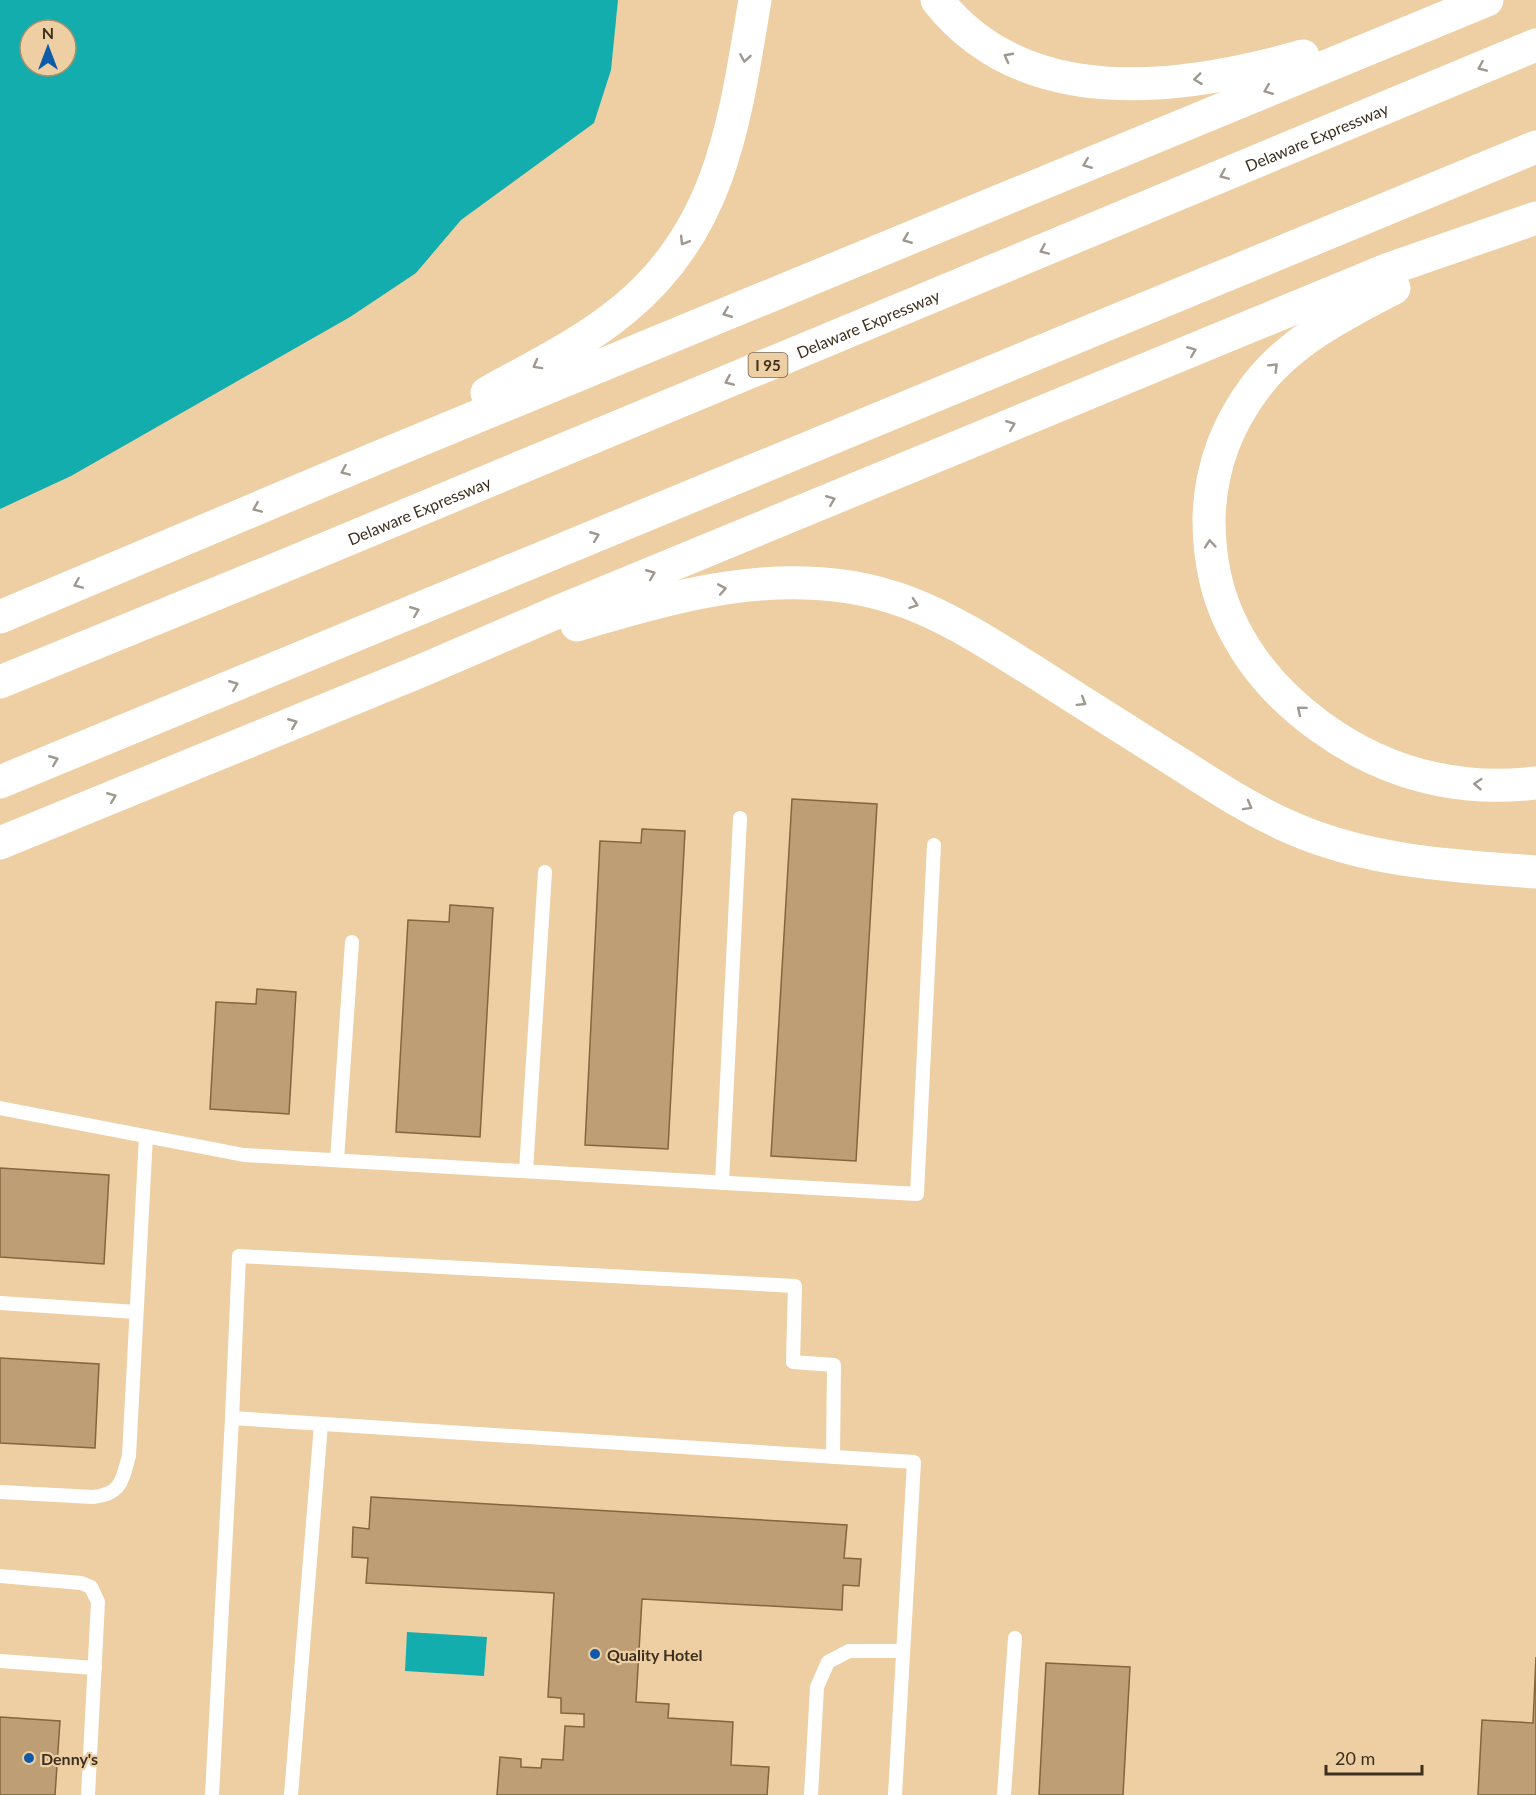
<svg xmlns="http://www.w3.org/2000/svg" width="1536" height="1795" viewBox="0 0 1536 1795" font-family="Lato,sans-serif">
	<style>
		.water { fill: #13adad; fill-rule: evenodd }
		.building { fill: #be9e75; stroke: #83663e; stroke-width: 1.5 }
		.lines { fill: none; stroke-linecap: round; stroke-linejoin: round }
		.lane { stroke: #fff; stroke-width: 14 }
		.highway { stroke: #fff; stroke-width: 33 }
		.oneway { stroke: #9e988f }
		.poi-dot { fill: #0d5ba9; stroke: #eecea3; stroke-width: 2 }
		.labels { text-anchor: middle; dominant-baseline: central; stroke-width: 4.5; stroke-linejoin: round; paint-order: stroke }
		.shield { fill: #eecea3; stroke: #725f47; stroke-width: 1.5 }
		.shield-label { font-size: 15px; font-weight: bold; fill: #3d301f }
		.street-label { font-size: 16px; fill: #3d301f; stroke: #eecea3 }
		.poi-label { font-size: 16px; font-weight: bold; fill: #3d301f; stroke: #eecea3; text-anchor: start }
	</style>
	<rect width="100%" height="100%" fill="#eecea3"/>
	<!-- water -->
	<g class="water">
		<path d="M0 0H618L611 70 594 123 461 220 416 273 350 317 71 476 0 509ZM30 30H66V66H30Z"/>
		<polygon points="407,1632 487,1637 484,1676 405,1671"/>
	</g>
	<!-- building -->
	<g class="building">
		<polygon points="792,799 877,804 856,1161 771,1156"/>
		<polygon points="642,829 685,831 668,1149 585,1145 600,841 641,843"/>
		<polygon points="450,905 493,908 480,1137 396,1132 408,920 449,922"/>
		<polygon points="257,989 296,992 289,1114 210,1109 216,1002 256,1004"/>
		<polygon points="0,1168 109,1175 104,1264 0,1257"/>
		<polygon points="0,1358 99,1364 95,1448 0,1443"/>
		<polygon points="371,1497 847,1525 844,1558 861,1559 859,1586 843,1585 842,1610 642,1599 636,1702 669,1704 668,1718 733,1722 731,1765 769,1767 767,1795 497,1795 500,1757 521,1759 521,1767 541,1768 542,1759 563,1760 565,1726 584,1727 584,1714 561,1713 561,1698 548,1697 554,1593 366,1583 368,1558 352,1557 353,1527 369,1529"/>
		<polygon points="1536,1657 1536,1795 1478,1795 1482,1720 1533,1723"/>
		<polygon points="1046,1663 1130,1667 1123,1795 1039,1795"/>
		<polygon points="0,1717 60,1721 55,1795 0,1795"/>
	</g>
	<g class="lines">
		<!-- lane -->
		<g class="lane">
			<polyline points="0,1108 244,1155 917,1194 934,845"/>
			<polyline points="337,1160 352,942"/>
			<polyline points="526,1171 545,872"/>
			<polyline points="722,1183 740,818"/>
			<polyline points="0,1303 136,1312"/>
			<polyline points="232,1418 239,1256 795,1286 793,1362 834,1365 833,1457"/>
			<path d="M0 1492 93 1497C122 1494 122 1480 129 1456L146 1136"/>
			<polyline points="0,1576 81,1583 91,1587 98,1602 88,1795"/>
			<polyline points="0,1661 95,1668"/>
			<polyline points="212,1795 232,1418 914,1462 895,1795"/>
			<polyline points="291,1795 321,1424"/>
			<polyline points="811,1795 817,1687 828,1662 849,1651 903,1651"/>
			<polyline points="1004,1795 1015,1638"/>
		</g>
		<!-- highway -->
		<g class="highway">
			<path d="M937 0C1026 113 1182 90 1303 56"/>
			<path d="M1394 288C1344 314 1292 340 1257 385 1227 424 1210 470 1209 519 1209 557 1216 595 1234 629 1272 704 1355 762 1436 779 1469 786 1503 787 1536 783"/>
			<path d="M487 393C533 367 582 344 623 310 723 229 735 118 755 0"/>
			<polyline points="0,617 379,457 1487,0"/>
			<path d="M577 625C650 603 729 580 806 583 900 585 958 624 1035 672 1083 703 1131 733 1180 764 1216 787 1252 811 1292 828 1369 862 1454 866 1536 872"/>
			<path id="s1" d="M0 682 279 568 1536 45"/>
			<polyline points="0,782 1536,147"/>
			<polyline points="0,843 423,670 560,611 1389,269 1536,218"/>
		</g>
	</g>
	<!-- one-way arrows -->
	<defs><path id="oneway-chevron" d="M-2-3.5L2.5 0L-2 3.5" fill="none" stroke-width="1.6" stroke-linecap="round" stroke-linejoin="round" transform="scale(1.5)"/></defs>
	<g class="oneway">
		<use href="#oneway-chevron" transform="translate(1008 57) rotate(-152)"/>
		<use href="#oneway-chevron" transform="translate(745 58) rotate(99)"/>
		<use href="#oneway-chevron" transform="translate(1482 67) rotate(157)"/>
		<use href="#oneway-chevron" transform="translate(1198 79) rotate(173)"/>
		<use href="#oneway-chevron" transform="translate(1268 90) rotate(158)"/>
		<use href="#oneway-chevron" transform="translate(1087 164) rotate(158)"/>
		<use href="#oneway-chevron" transform="translate(1224 175) rotate(157)"/>
		<use href="#oneway-chevron" transform="translate(907 239) rotate(158)"/>
		<use href="#oneway-chevron" transform="translate(684 241) rotate(122)"/>
		<use href="#oneway-chevron" transform="translate(1044 250) rotate(157)"/>
		<use href="#oneway-chevron" transform="translate(727 313) rotate(158)"/>
		<use href="#oneway-chevron" transform="translate(1192 351) rotate(-22)"/>
		<use href="#oneway-chevron" transform="translate(537 365) rotate(151)"/>
		<use href="#oneway-chevron" transform="translate(1274 367) rotate(-45)"/>
		<use href="#oneway-chevron" transform="translate(729 381) rotate(157)"/>
		<use href="#oneway-chevron" transform="translate(1011 425) rotate(-22)"/>
		<use href="#oneway-chevron" transform="translate(345 471) rotate(157)"/>
		<use href="#oneway-chevron" transform="translate(831 500) rotate(-22)"/>
		<use href="#oneway-chevron" transform="translate(257 508) rotate(157)"/>
		<use href="#oneway-chevron" transform="translate(595 536) rotate(-22)"/>
		<use href="#oneway-chevron" transform="translate(1210 544) rotate(-95)"/>
		<use href="#oneway-chevron" transform="translate(651 574) rotate(-22)"/>
		<use href="#oneway-chevron" transform="translate(78 584) rotate(157)"/>
		<use href="#oneway-chevron" transform="translate(722 589) rotate(-10)"/>
		<use href="#oneway-chevron" transform="translate(914 604) rotate(19)"/>
		<use href="#oneway-chevron" transform="translate(415 611) rotate(-22)"/>
		<use href="#oneway-chevron" transform="translate(234 685) rotate(-22)"/>
		<use href="#oneway-chevron" transform="translate(1082 702) rotate(32)"/>
		<use href="#oneway-chevron" transform="translate(1301 710) rotate(-140)"/>
		<use href="#oneway-chevron" transform="translate(293 723) rotate(-22)"/>
		<use href="#oneway-chevron" transform="translate(54 760) rotate(-22)"/>
		<use href="#oneway-chevron" transform="translate(1478 784) rotate(-176)"/>
		<use href="#oneway-chevron" transform="translate(112 797) rotate(-22)"/>
		<use href="#oneway-chevron" transform="translate(1248 806) rotate(29)"/>
	</g>
	<!-- markers -->
	<g class="poi-dot">
		<circle cx="595" cy="1654" r="6"/>
		<circle cx="29" cy="1758" r="6"/>
	</g>
	<g class="labels">
		<!-- shield labels -->
		<rect class="shield" x="748.5" y="353" width="39" height="24" rx="4.5"/>
		<g class="shield-label">
			<text x="768" y="365">I 95</text>
		</g>
		<!-- street labels -->
		<g class="street-label">
			<text stroke="none"><textPath href="#s1" startOffset="1425">Delaware Expressway</textPath></text>
			<text stroke="none"><textPath href="#s1" startOffset="939">Delaware Expressway</textPath></text>
			<text stroke="none"><textPath href="#s1" startOffset="453">Delaware Expressway</textPath></text>
		</g>
		<!-- poi labels -->
		<g class="poi-label">
			<text x="607" y="1654">Quality Hotel</text>
			<text x="41" y="1758">Denny's</text>
		</g>
	</g>
	<!-- north arrow -->
	<g transform="translate(48 48)"><circle r="28" fill="#eecea3" stroke="#a78f6e" stroke-width="1.5"/>
	<path d="M0-4.5L10 22L0 15L-10 22Z" fill="#0d5ba9"/>
	<text y="-9" font-size="16" font-weight="bold" text-anchor="middle" fill="#3d301f">N</text>
	</g>
	<!-- scale -->
	<path d="M1326 1765v9h96v-9" fill="none" stroke="#3d301f" stroke-width="3"/>
	<text x="1335" y="1765" font-size="18" fill="#3d301f" stroke="#eecea3" stroke-width="4.5" paint-order="stroke">20 m</text>
</svg>
